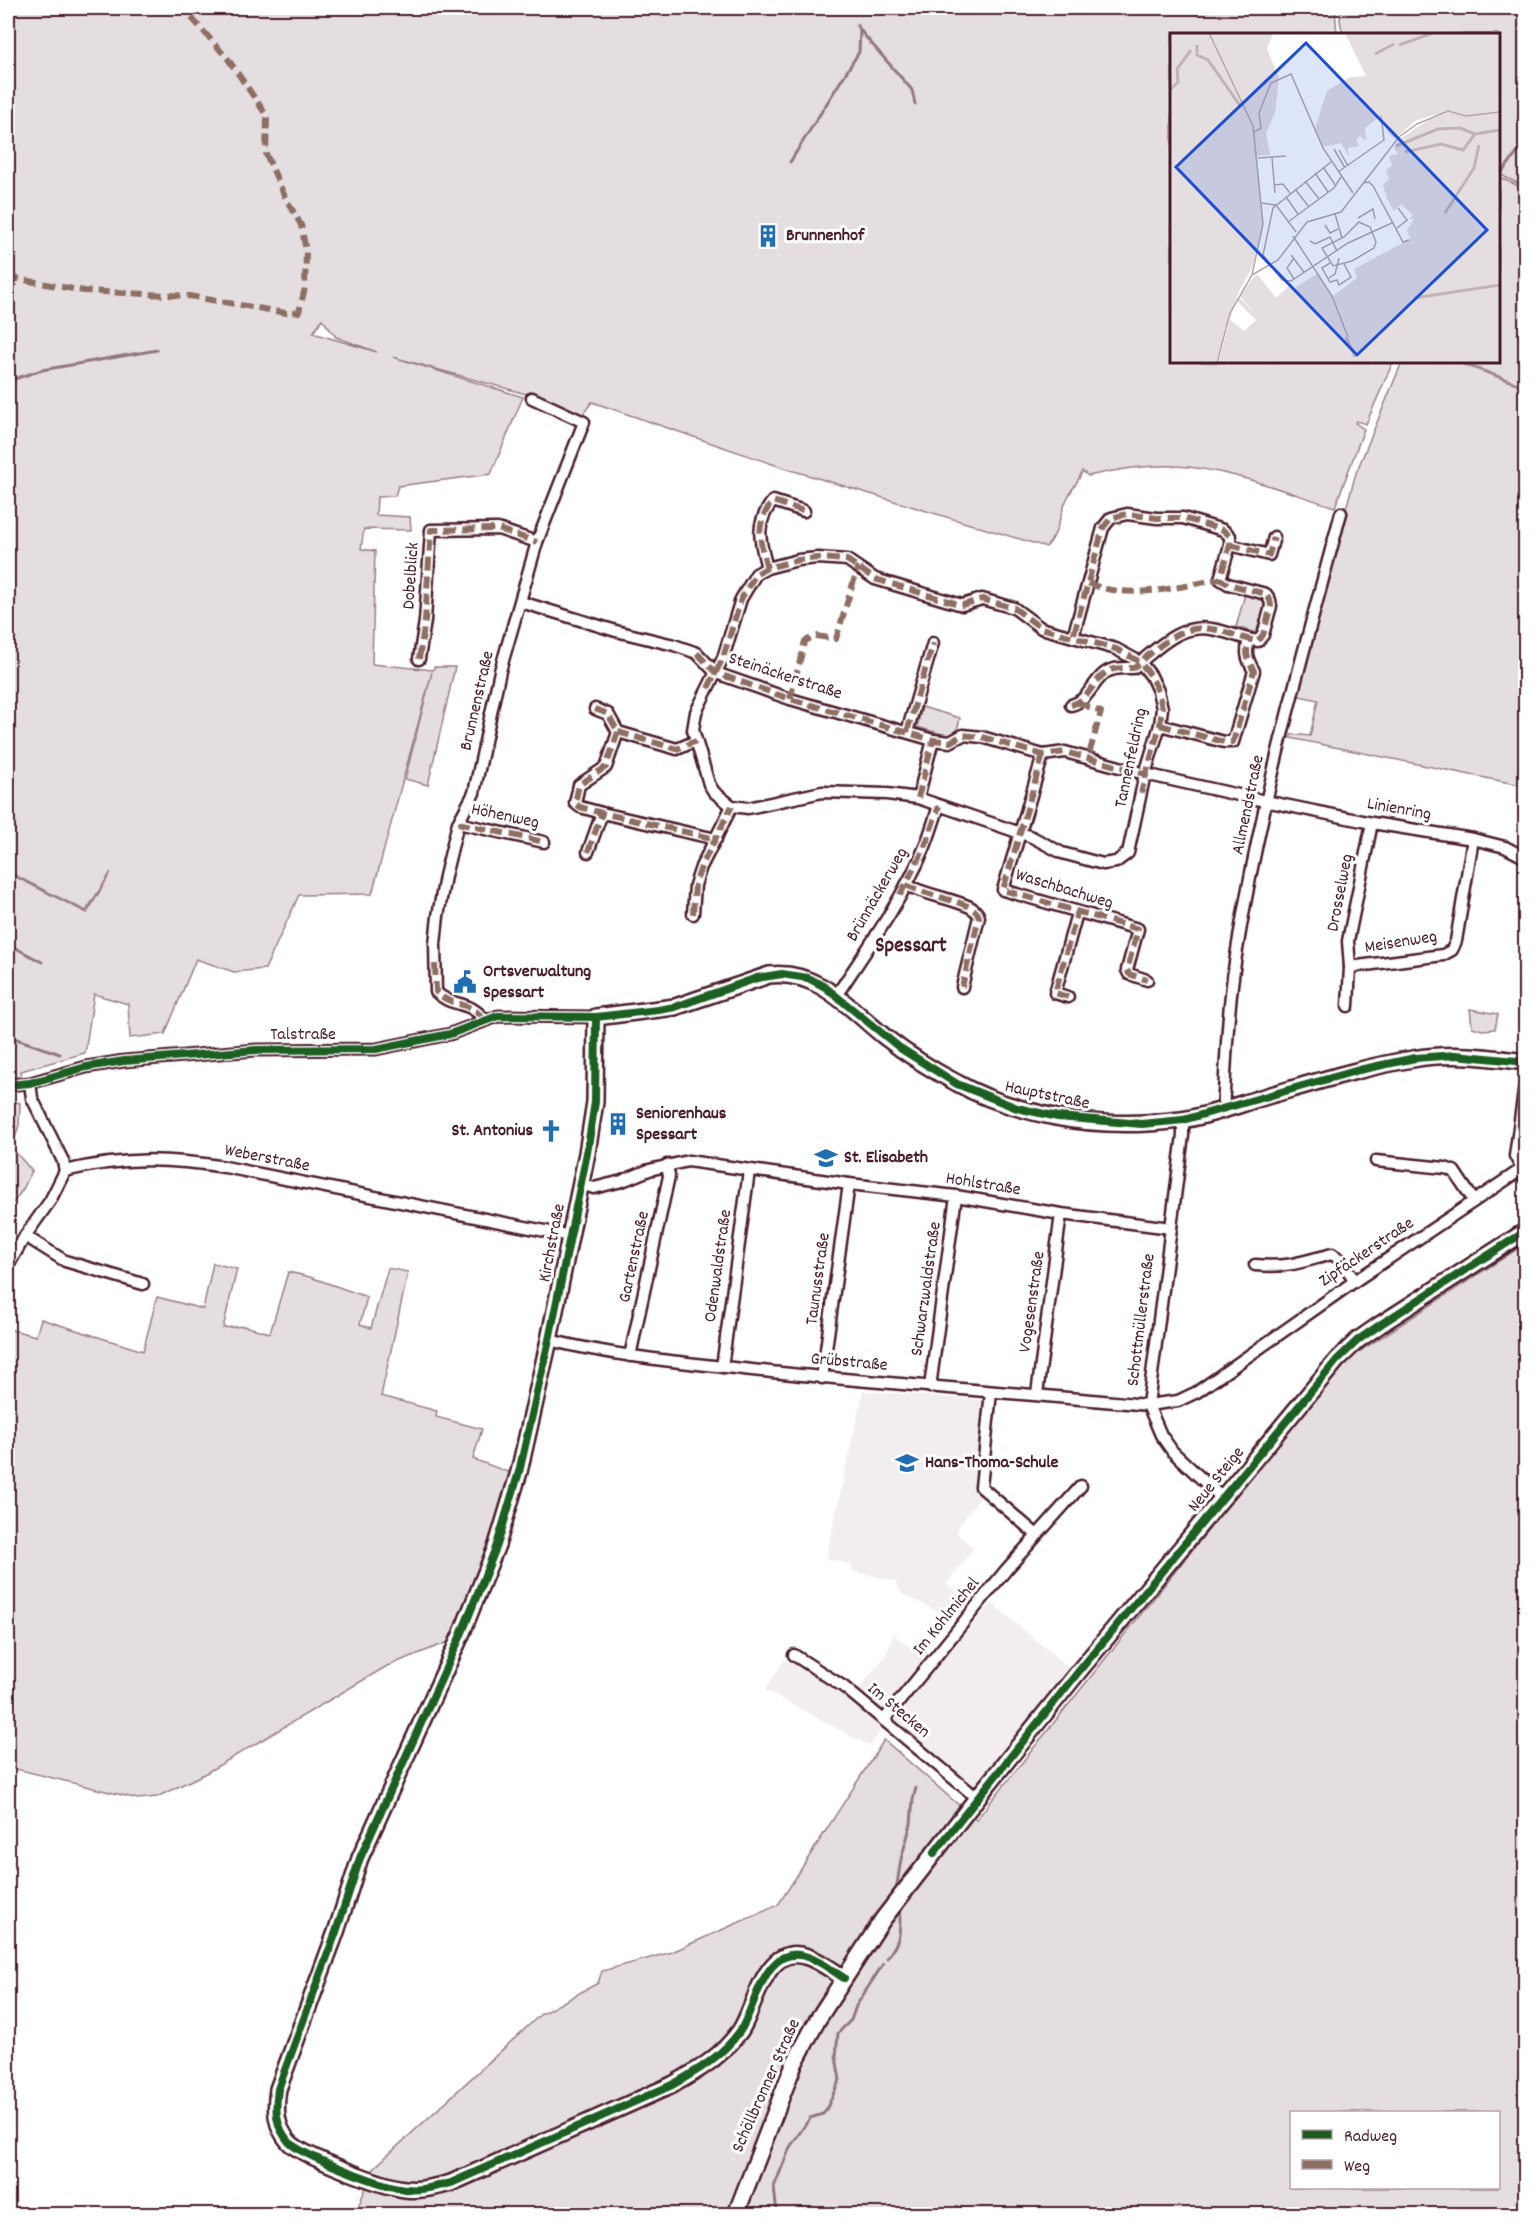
<svg xmlns="http://www.w3.org/2000/svg" width="1533" height="2222" viewBox="0 0 1533 2222" font-family="Dekko,sans-serif">
	<style>
		.built { fill: #f2eeef }
		.green { fill: #e5dee0; stroke: #987e86; stroke-width: 1.5; fill-rule: evenodd }
		.lines { fill: none; stroke-linecap: round; stroke-linejoin: round }
		.stream { stroke: #91787e; stroke-width: 3 }
		.street-casing { stroke: #4a1f2b; stroke-width: 15 }
		.secondary-casing { stroke: #4a1f2b; stroke-width: 20 }
		.street { stroke: #fff; stroke-width: 10 }
		.secondary { stroke: #fff; stroke-width: 15 }
		.quiet { stroke: #8d6e63; stroke-width: 6; stroke-dasharray: 12 6; stroke-linecap: butt }
		.cycleway-casing { stroke: #fff; stroke-width: 11 }
		.cycleway { stroke: #1b5e20; stroke-width: 8 }
		.labels { text-anchor: middle; dominant-baseline: central; stroke-width: 6; stroke-linejoin: round; paint-order: stroke }
		.poi-label { font-size: 18px; font-weight: bold; fill: #4a1f2b; stroke: #fff; text-anchor: start }
		.street-label { font-size: 18px; fill: #4a1f2b; stroke: #fff }
		.quarter-label { font-size: 21px; font-weight: bold; fill: #4a1f2b; stroke: #fff }
		.inset-river { fill: none; stroke: #c1b3b6; stroke-width: 3 }
		.inset-road { fill: none; stroke: #b7a5aa; stroke-width: 1.5 }
		.view { fill: #1d4ed8; fill-opacity: 0.15; stroke: #1d4ed8; stroke-width: 3 }
		.inset-edge { fill: none; stroke: #4a1f2b; stroke-width: 3 }
	</style>
	<rect width="100%" height="100%" fill="#fff"/>
	<filter id="ink" filterUnits="userSpaceOnUse"><feTurbulence type="fractalNoise" baseFrequency=".0167" numOctaves="2"/><feDisplacementMap in="SourceGraphic" scale="12" xChannelSelector="R" yChannelSelector="G"/><feConvolveMatrix kernelMatrix="1 2 1 2 8 2 1 2 1" color-interpolation-filters="sRGB"/></filter>
	<g filter="url(#ink)">
		<!-- built -->
		<g class="built">
			<polygon points="863,1391 983,1400 985,1405 976,1492 980,1497 959,1526 957,1534 974,1548 946,1584 965,1598 951,1618 902,1594 895,1581 852,1571 852,1565 826,1558"/>
			<polygon points="992,1603 1071,1670 978,1785 973,1786 890,1718 870,1746 765,1690 784,1660 814,1673 850,1700 886,1655 894,1634 934,1668"/>
		</g>
		<!-- green -->
		<g class="green">
			<path d="M8 8H1335L1337 34H1172V362H1393L1366 424 1357 421 1355 423 1364 429 1335 507C1286 492 1226 468 1175 466 1146 464 1115 470 1088 476L1082 471C1079 482 1072 488 1068 497 1059 514 1059 534 1046 547L781 467 592 402 583 414 567 410 526 394 393 357 523 397 491 474 398 486 395 496 377 497 376 515 410 517 411 530 364 529 361 549 375 551 372 664 433 670 434 667H455L428 785 405 779 432 672 372 894 299 895 265 969 234 972 196 959 165 1034 130 1038 128 1004 94 994 85 1053 21 1071 22 1079 8 1081V873L87 913 111 872 86 911 8 872ZM322 319 336 337 377 352 313 333Z"/>
			<polygon points="1341,8 1525,8 1525,187 1499,174 1498,34 1343,34 1340,21"/>
			<polygon points="1499,177 1525,189 1525,386 1461,362 1498,362"/>
			<polygon points="1402,362 1456,362 1525,387 1525,786 1290,738 1292,734 1310,736 1318,700 1295,695 1343,519 1347,517 1348,513 1345,512 1356,473"/>
			<polygon points="1245,594 1269,601 1261,634 1236,627"/>
			<polygon points="922,707 960,718 957,731 949,736 917,727"/>
			<polygon points="1470,1009 1498,1014 1495,1029 1482,1030 1472,1027"/>
			<polygon points="8,1101 20,1103 19,1125 12,1148 32,1171 23,1189 8,1210"/>
			<path d="M1525 1244V2214H355L374 2168 541 2014 598 1983 602 1971 672 1952 778 1905 884 1740 976 1820 1343 1362ZM1292 2112H1498V2188H1292Z"/>
			<polygon points="213,1263 237,1269 223,1328 244,1326 270,1333 288,1272 310,1277 367,1297 360,1324 371,1328 388,1268 408,1272 381,1396 437,1411 436,1417 482,1429 473,1459 511,1473 513,1476 456,1639 387,1666 206,1773 157,1797 138,1799 8,1767 8,1329 36,1336 41,1319 143,1351 157,1297 203,1309"/>
		</g>
		<g class="lines">
			<!-- stream -->
			<g class="stream">
				<polyline points="849,8 850,10"/>
				<polyline points="857,25 864,35 912,90 915,104"/>
				<polyline points="790,162 859,52 860,30"/>
				<polyline points="1498,177 1526,142"/>
				<polyline points="8,381 42,370 157,350"/>
				<polyline points="8,944 42,962"/>
				<polyline points="8,1036 60,1054"/>
				<polyline points="896,1891 901,1859 911,1824 913,1799 916,1788"/>
				<path d="M887 1958C900 1941 900 1935 900 1914"/>
				<path d="M777 2214 774 2187 790 2147 810 2118 823 2114C831 2103 833 2092 840 2080L836 2057 838 2033 851 2020 856 2006 883 1964"/>
			</g>
			<!-- street casing -->
			<g class="street-casing">
				<g id="street">
					<polyline points="1230,545 1269,555 1274,537"/>
					<polygon points="818,558 847,560 875,579 962,605 982,599 1014,608 1041,628 1116,649 1140,662 1151,676 1158,691 1162,708 1160,725 1145,774 1128,853 1116,862 1103,864 1062,853 1032,837 918,798 887,794 822,792 748,808 732,806 714,792 709,784 693,730 696,712 723,658 741,599 756,574 767,568 798,560"/>
					<path d="M767 568C760 542 754 524 773 501L804 511"/>
					<polyline points="521,602 616,631 674,645 697,653 716,673 790,699 933,740 950,742 963,735 982,737 1043,755 1065,752 1145,774 1265,801 1372,823 1473,839 1505,847 1526,858"/>
					<polyline points="419,659 425,621 431,530 498,529 537,542"/>
					<path d="M1071 705C1088 701 1092 683 1105 673 1113 667 1125 668 1133 668 1156 650 1179 623 1211 629 1227 631 1242 639 1258 641L1263 635 1271 606 1270 600 1266 594 1228 584 1220 579 1230 545V536L1223 530 1183 518H1157L1127 514 1111 518 1103 528 1073 637"/>
					<polyline points="595,709 608,714 618,732"/>
					<path d="M1160 725 1224 742H1233L1254 671C1247 659 1245 653 1249 640"/>
					<polyline points="618,732 606,767 579,785 575,803 580,807 602,813 716,839"/>
					<polyline points="618,732 677,749 696,741"/>
					<polyline points="907,732 933,643"/>
					<polyline points="1043,755 1003,890 1138,929 1127,970 1129,974 1147,980"/>
					<polyline points="918,798 933,740"/>
					<polyline points="458,823 544,842"/>
					<polyline points="588,852 602,813"/>
					<path d="M906 885C927 895 949 898 970 907 975 910 978 913 979 917L962 987"/>
					<polyline points="693,914 695,885 701,867 732,806"/>
					<polyline points="1350,967 1443,955 1452,950 1456,941 1473,839"/>
					<path d="M836 996C867 949 901 902 924 849 930 835 934 820 939 806"/>
					<polyline points="1068,997 1055,993 1077,913"/>
					<polyline points="1348,1006 1350,967 1348,941 1372,823"/>
					<path d="M485 1020C468 999 452 1008 436 992L435 944 438 916 445 876 458 823 474 793 500 671 537 542 584 422 532 398"/>
					<polyline points="30,1083 32,1098 63,1161 65,1171"/>
					<polyline points="8,1085 30,1083 86,1067 124,1061 256,1050 376,1049 450,1034 498,1016 596,1017"/>
					<path d="M1223 1110C1226 1059 1228 1006 1236 956 1260 805 1301 660 1341 513"/>
					<polyline points="1183,1120 1183,1135 1148,1405 1161,1435 1173,1452 1222,1498"/>
					<polyline points="1376,1161 1445,1168 1454,1171 1474,1201"/>
					<path d="M65 1171C122 1157 168 1158 225 1167L570 1236"/>
					<polyline points="581,1184 594,1188 622,1181 649,1170 688,1161 849,1184 956,1196 1061,1214 1171,1228"/>
					<polyline points="25,1236 65,1261 143,1284"/>
					<path d="M1255 1265C1288 1268 1301 1262 1332 1254L1341 1260 1355 1281"/>
					<polyline points="8,1266 25,1236 50,1201 65,1171"/>
					<path d="M549 1340C613 1356 678 1362 743 1369 878 1384 1013 1392 1148 1405L1178 1401 1197 1392 1355 1281 1522 1169 1515 1156 1526 1077"/>
					<polyline points="630,1356 669,1176 667,1165"/>
					<polyline points="722,1367 749,1171"/>
					<polyline points="822,1378 849,1184"/>
					<polyline points="930,1387 956,1196"/>
					<polyline points="991,1392 981,1487 1037,1535"/>
					<polyline points="1037,1394 1061,1214"/>
					<polyline points="794,1655 844,1687 977,1798"/>
					<polyline points="884,1720 1006,1570 1081,1486"/>
				</g>
			</g>
			<!-- secondary casing -->
			<g class="secondary-casing">
				<g id="secondary">
					<path d="M844 1978C833 1971 820 1961 808 1957 764 1941 756 2008 740 2031 722 2056 699 2070 672 2085L451 2183C435 2187 420 2191 405 2189 385 2187 302 2156 289 2142 275 2126 275 2109 278 2089L336 1932 360 1858 461 1635 497 1545 519 1472 549 1340 587 1153 595 1102 596 1017 675 1007 769 975C818 969 850 1009 885 1037 907 1054 932 1070 957 1083 987 1100 1021 1110 1055 1117 1095 1125 1140 1125 1181 1120 1209 1116 1237 1105 1264 1097 1313 1083 1363 1067 1413 1059 1451 1052 1488 1057 1526 1062"/>
					<polyline points="736,2214 794,2064 818,2019 883,1919 977,1798 1079,1671 1337,1360 1358,1340 1381,1324 1526,1231"/>
				</g>
			</g>
			<!-- street -->
			<use href="#street" class="street"/>
			<!-- secondary -->
			<use href="#secondary" class="secondary"/>
			<!-- quiet -->
			<g class="quiet">
				<polyline points="8,277 84,291 189,296 286,313 299,312 305,288 306,251 301,225 285,197 266,154 267,116 228,59 183,8"/>
				<polyline points="1230,545 1269,555 1274,537"/>
				<path d="M767 568C760 542 754 524 773 501L804 511"/>
				<path d="M1088 583C1129 601 1178 587 1220 579"/>
				<polyline points="697,653 716,673 790,699 933,740 950,742 963,735 982,737 1043,755 1065,752 1145,774"/>
				<polyline points="419,659 425,621 431,530 498,529 537,542"/>
				<polyline points="708,688 723,658 741,599 756,574 767,568 798,560 818,558 847,560 875,579 928,595 962,605 982,599 1014,608 1041,628 1116,649 1140,662 1151,676 1158,691 1162,708 1160,725 1141,793"/>
				<polyline points="790,699 805,641 816,636 836,639 858,567"/>
				<polyline points="1079,703 1101,712 1088,758"/>
				<path d="M1071 705C1088 701 1092 683 1105 673 1113 667 1125 668 1133 668 1156 650 1179 623 1211 629 1227 631 1242 639 1258 641L1263 635 1271 606 1270 600 1266 594 1228 584 1220 579 1230 545V536L1223 530 1183 518H1157L1127 514 1111 518 1103 528 1073 637"/>
				<polyline points="595,709 608,714 618,732"/>
				<path d="M1160 725 1224 742H1233L1254 671C1247 659 1245 653 1249 640"/>
				<polyline points="618,732 606,767 579,785 575,803 580,807 602,813 716,839"/>
				<polyline points="618,732 677,749 696,741"/>
				<polyline points="907,732 933,643"/>
				<polyline points="1043,755 1003,890 1138,929 1127,970 1129,974 1147,980"/>
				<polyline points="918,798 933,740"/>
				<polyline points="458,823 544,842"/>
				<polyline points="588,852 602,813"/>
				<path d="M906 885C927 895 949 898 970 907 975 910 978 913 979 917L962 987"/>
				<polyline points="900,895 924,849 939,806"/>
				<polyline points="693,914 695,885 701,867 732,806"/>
				<path d="M435 964 436 992C452 1008 468 999 485 1020"/>
				<polyline points="1068,997 1055,993 1077,913"/>
			</g>
			<!-- cycleway casing -->
			<g class="cycleway-casing">
				<g id="cycleway">
					<path d="M596 1017 595 1102 587 1153 549 1340 519 1472 497 1545 461 1635 360 1858 336 1932 278 2089C275 2109 275 2126 289 2142 302 2156 385 2187 405 2189 420 2191 435 2187 451 2183L672 2085C699 2070 722 2056 740 2031 756 2008 764 1941 808 1957 820 1961 833 1971 844 1978"/>
					<polyline points="8,1085 30,1083 86,1067 124,1061 256,1050 376,1049 450,1034 498,1016 596,1017 658,1010 675,1007 757,978 782,974 808,978 825,987 900,1048 957,1084 1017,1108 1058,1117 1142,1124 1183,1120 1359,1070 1415,1058 1456,1055 1526,1062"/>
					<polyline points="934,1853 1079,1671 1337,1360 1358,1340 1381,1324 1526,1231"/>
				</g>
			</g>
			<!-- cycleway -->
			<use href="#cycleway" class="cycleway"/>
		</g>
	</g>
	<!-- icons -->
	<defs>
		<g id="building-bare" transform="scale(1.8)"><path d="M-4-6H4V6H1V3H-1V6H-4ZM-2.5-4.3h1.7v1.8h-1.7ZM.8-4.3h1.7v1.8H.8ZM-2.5-1h1.7V.8h-1.7ZM.8-1h1.7V.8H.8Z" fill="#1f6fb2" stroke="#fff" stroke-width="2.5" paint-order="stroke"/></g>
		<g id="civic-bare" transform="scale(1.8)"><path d="M-.6-6.5H3V-4.5H.6V-3L4-1V1h2V6H-6V1h2V-1L-.6-3ZM-1.2 2.5V6h2.4V2.5Z" fill="#1f6fb2" stroke="#fff" stroke-width="2.5" paint-order="stroke"/></g>
		<g id="church-bare" transform="scale(1.8)"><path d="M-1.2-6h2.4v3.5h3.3v2.4h-3.3V6h-2.4V-.1h-3.3v-2.4h3.3Z" fill="#1f6fb2" stroke="#fff" stroke-width="2.5" paint-order="stroke"/></g>
		<g id="school-bare" transform="scale(1.8)"><path d="M0-5L7-2L0 1L-7-2ZM-4 1L0 2.5L4 1V4Q0 6-4 4Z" fill="#1f6fb2" stroke="#fff" stroke-width="2.5" paint-order="stroke"/></g>
	</defs>
	<g fill-rule="evenodd">
		<use href="#building-bare" x="768" y="236"/>
		<use href="#civic-bare" x="465" y="982"/>
		<use href="#building-bare" x="618" y="1124"/>
		<use href="#church-bare" x="551" y="1131"/>
		<use href="#school-bare" x="826" y="1158"/>
		<use href="#school-bare" x="907" y="1463"/>
	</g>
	<g class="labels">
		<!-- poi labels -->
		<g class="poi-label">
			<text x="786" y="236">Brunnenhof</text>
			<text x="483" y="972">Ortsverwaltung<tspan x="483" dy="21">Spessart</tspan></text>
			<text x="636" y="1114">Seniorenhaus<tspan x="636" dy="21">Spessart</tspan></text>
			<text x="533" y="1131" text-anchor="end">St. Antonius</text>
			<text x="844" y="1158">St. Elisabeth</text>
			<text x="925" y="1463">Hans-Thoma-Schule</text>
		</g>
		<!-- street labels -->
		<g class="street-label">
			<text transform="translate(412 576) rotate(-86)">Dobelblick</text>
			<text transform="translate(785 677) rotate(18)">Steinäckerstraße</text>
			<text transform="translate(478 701) rotate(-77)">Brunnenstraße</text>
			<text transform="translate(1132 758) rotate(-78)">Tannenfeldring</text>
			<text transform="translate(1249 805) rotate(-78)">Allmendstraße</text>
			<text transform="translate(1399 810) rotate(10)">Linienring</text>
			<text transform="translate(505 817) rotate(12)">Höhenweg</text>
			<text transform="translate(1064 890) rotate(17)">Waschbachweg</text>
			<text transform="translate(1341 893) rotate(-79)">Drosselweg</text>
			<text transform="translate(878 895) rotate(-60)">Brünnäckerweg</text>
			<text transform="translate(1401 943) rotate(-9)">Meisenweg</text>
			<text x="303" y="1035">Talstraße</text>
			<text transform="translate(1047 1096) rotate(12)">Hauptstraße</text>
			<text transform="translate(267 1159) rotate(11)">Weberstraße</text>
			<text transform="translate(983 1185) rotate(9)">Hohlstraße</text>
			<text transform="translate(553 1243) rotate(-79)">Kirchstraße</text>
			<text transform="translate(1367 1253) rotate(-34)">Zipfäckerstraße</text>
			<text transform="translate(635 1257) rotate(-78)">Gartenstraße</text>
			<text transform="translate(719 1266) rotate(-82)">Odenwaldstraße</text>
			<text transform="translate(819 1279) rotate(-82)">Taunusstraße</text>
			<text transform="translate(927 1289) rotate(-82)">Schwarzwaldstraße</text>
			<text transform="translate(1033 1302) rotate(-82)">Vogesenstraße</text>
			<text transform="translate(1142 1320) rotate(-83)">Schottmüllerstraße</text>
			<text transform="translate(849 1363) rotate(5)">Grübstraße</text>
			<text transform="translate(1217 1480) rotate(-51)">Neue Steige</text>
			<text transform="translate(947 1617) rotate(-51)">Im Kohlmichel</text>
			<text transform="translate(898 1711) rotate(40)">Im Stecken</text>
			<text transform="translate(767 2086) rotate(-66)">Schöllbronner Straße</text>
		</g>
		<!-- quarter labels -->
		<g class="quarter-label">
			<text x="911" y="947">Spessart</text>
		</g>
	</g>
	<!-- overview -->
	<g transform="translate(1170 33)">
		<rect width="330" height="330" fill="#fff"/>
		<path d="M0 0H103L97 16 109 45 105 80 96 100 100 122 87 123 93 191 83 233 69 258 46 330H0ZM175 0H330V330H48L60 287 74 298 86 287 67 268 69 264 87 283 70 263 83 245 88 242 106 265 119 253 123 256 148 240 163 263 187 245 184 236 240 206 237 197 244 186H239L243 182 231 171 224 178 217 166 213 152 219 146 216 137 222 132 219 123 228 121 224 115 227 108 267 81 245 88 225 106 219 101 211 82 195 95 196 108 190 103 186 107 189 113 178 115 179 123 171 110 153 114 145 96 157 58 180 44 196 43Z" fill="#e5dee0"/>
		<path class="inset-river" d="M27 12V22L38 27 71 74M229 12 263 0M205 21 224 11M0 57 8 49 7 36 21 17M226 113 268 96 290 95 305 101M235 119 271 111 293 117 305 101 330 97M275 180 304 135 309 112M244 265 330 252M176 304 185 324"/>
		<path class="inset-road" d="M39 0 83 93 93 191 82 242 60 280 47 330M84 99 91 95 89 80 101 50 121 41 153 115 183 160M164 116 175 135M169 117 178 133M102 124 105 160M88 125 116 123M161 129 103 175 93 222 112 247 121 248 178 210 224 189M153 134 166 153M168 139 214 107 211 82M145 140 158 159M135 148 149 166M193 150 199 149 203 153 233 209 239 207M104 152 113 151 120 160M125 156 139 174M116 164 128 181M92 170 106 172 126 199M165 181 172 205M188 185 203 176 205 186M118 189 164 155 171 144M189 189 200 194 206 209 204 215 182 228 163 233 152 215 174 204ZM155 192 160 200 168 196M227 195 237 187 228 175M123 203 162 263 178 304M140 208 145 211 160 204 167 218M121 222 134 239M124 225 117 235 124 246M160 230 152 235 160 249 167 247 169 252 181 244 174 231M82 242 108 227 137 189 171 179 229 104 247 91 278 78 296 83 330 79M159 245 165 241 169 225"/>
		<path class="view" d="M136 10 317 197 187 322 6 134Z"/>
		<rect width="330" height="330" class="inset-edge"/>
	</g>
	<!-- margin -->
	<rect width="1533" height="2222" fill="none" stroke="#fff" stroke-width="30"/>
	<rect x="15" y="15" width="1503" height="2192" fill="none" stroke="#4a1f2b" stroke-width="2" filter="url(#ink)"/>
	<!-- legend -->
	<rect x="1290" y="2111" width="210" height="78" fill="#ffffff" stroke="#b7a5aa" stroke-width="1.5"/>
	<rect x="1302" y="2130" width="30" height="9" fill="#1b5e20" stroke="#b7a5aa" stroke-width="1.5"/>
	<text x="1344" y="2141" font-size="18" fill="#4a1f2b">Radweg</text>
	<rect x="1302" y="2160" width="30" height="9" fill="#8d6e63" stroke="#b7a5aa" stroke-width="1.5"/>
	<text x="1344" y="2171" font-size="18" fill="#4a1f2b">Weg</text>
</svg>
